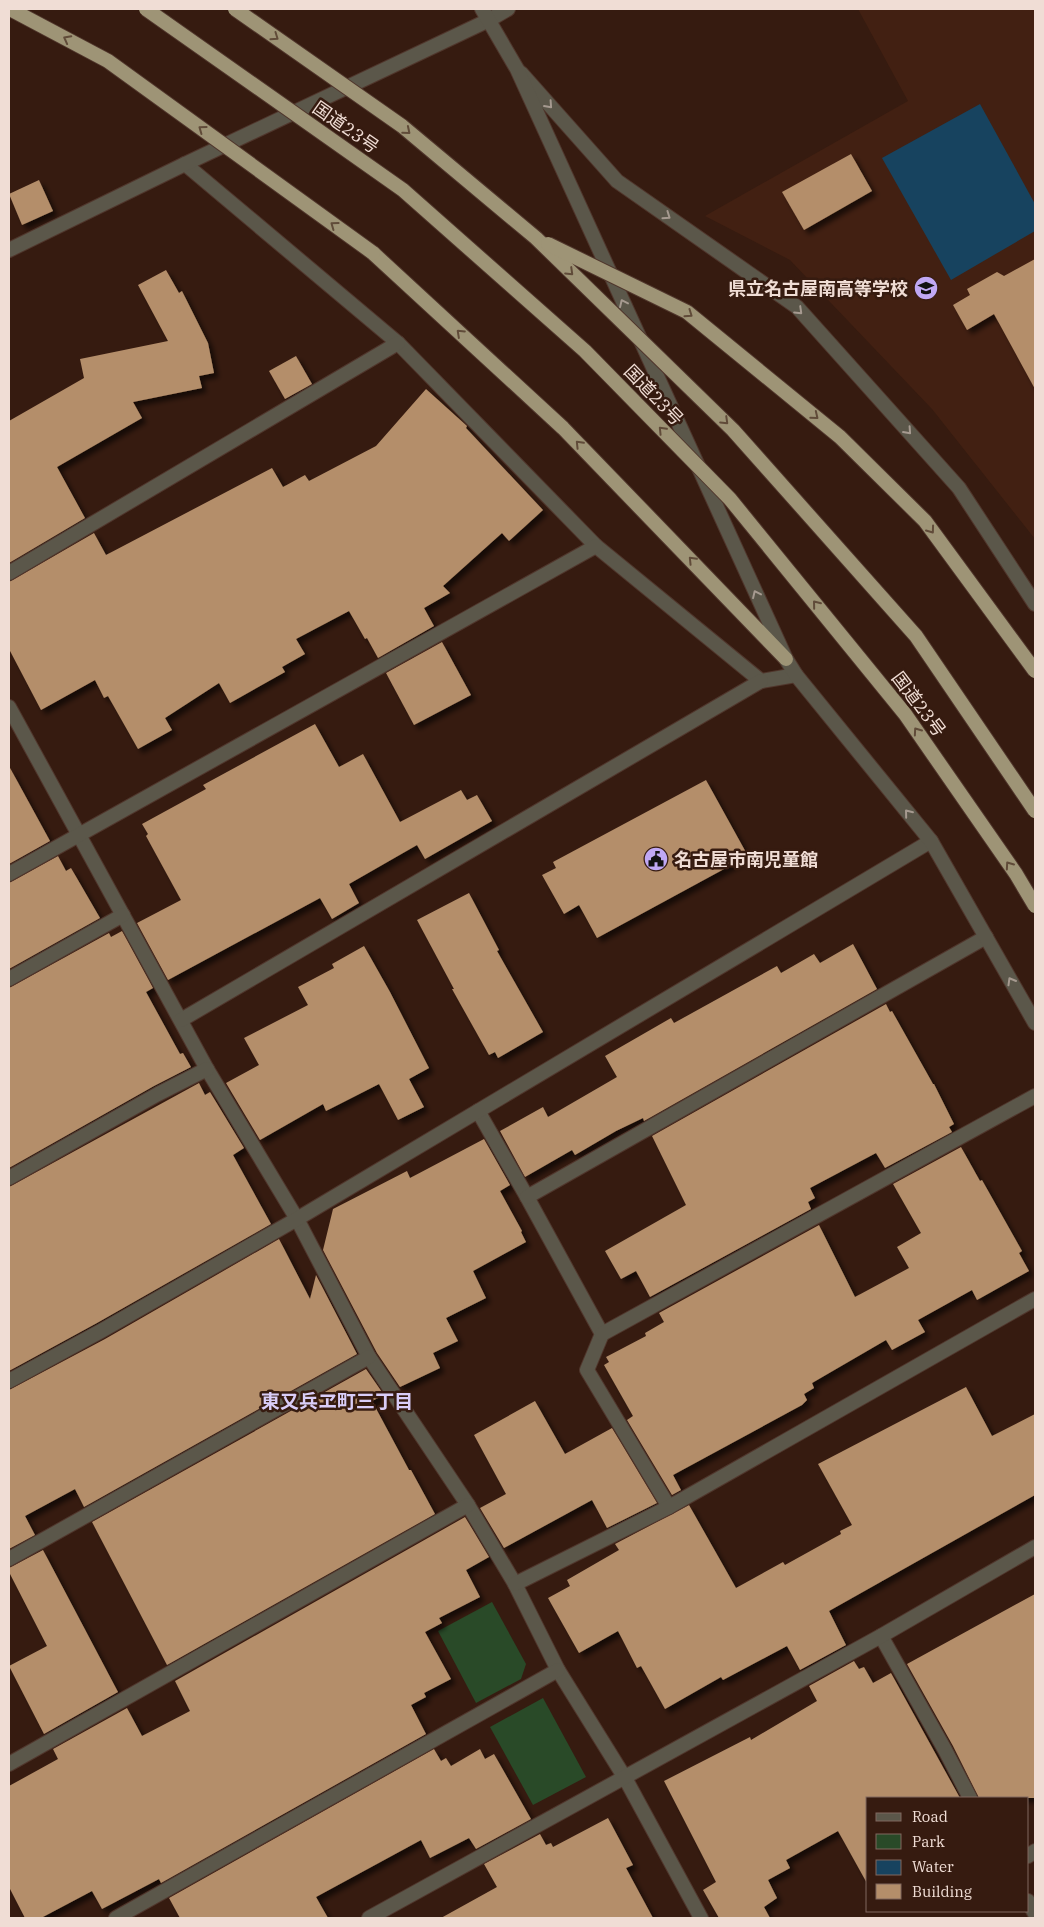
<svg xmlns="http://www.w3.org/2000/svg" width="1044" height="1927" viewBox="0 0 1044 1927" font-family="'IBM Plex Serif','Noto Sans JP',serif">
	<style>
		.built { fill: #422012 }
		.green { fill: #294a28 }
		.water { fill: #17435f }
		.building { fill: #b48e6a; filter: url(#shadow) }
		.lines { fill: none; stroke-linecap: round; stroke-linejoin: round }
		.minor-casing { stroke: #50362c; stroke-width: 16 }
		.tertiary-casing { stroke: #50362c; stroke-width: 16 }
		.trunk-casing { stroke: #50362c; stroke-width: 16 }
		.minor { stroke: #5b574a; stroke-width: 14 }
		.tertiary { stroke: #5b574a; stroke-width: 14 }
		.trunk { stroke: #9e9476; stroke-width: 14 }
		.trunk-bridge-casing { stroke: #50362c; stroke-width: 16; stroke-linecap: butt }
		.trunk-bridge { stroke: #9e9476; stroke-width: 14 }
		.oneway { stroke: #604b39 }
		.oneway2 { stroke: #a69a90 }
		.labels { text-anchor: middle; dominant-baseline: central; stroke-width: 5; stroke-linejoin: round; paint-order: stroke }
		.street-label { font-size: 18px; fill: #f0ddd5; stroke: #361b10 }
		.poi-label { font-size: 18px; font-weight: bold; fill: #f0ddd5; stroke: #361b10; text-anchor: end }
		.neighbourhood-label { font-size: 19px; font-weight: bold; fill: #d9cdf8; stroke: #361b10 }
	</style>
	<defs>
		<filter id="shadow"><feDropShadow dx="4.5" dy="4.5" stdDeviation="2.5" flood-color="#0009"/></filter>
	</defs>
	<rect width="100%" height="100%" fill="#361b10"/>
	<!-- built -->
	<polygon class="built" points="858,9 1035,9 1035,539 932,409 790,260 705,216 908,101"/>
	<!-- green -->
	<g class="green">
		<polygon points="492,1602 526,1664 521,1679 476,1703 438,1631"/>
		<polygon points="543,1698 586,1777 533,1805 490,1727"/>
	</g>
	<!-- water -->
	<polygon class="water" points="980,104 1035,204 1035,231 951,280 882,158"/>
	<!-- building -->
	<g class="building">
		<polygon points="851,154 872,191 804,230 782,192"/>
		<polygon points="39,180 53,211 22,225 9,194"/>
		<polygon points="1035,259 1034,289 1035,389 994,314 967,330 953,305 970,295 967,289 997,272 1004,276"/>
		<polygon points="166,270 179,293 182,291 208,343 214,373 199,376 202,388 133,402 142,418 57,467 85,518 9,563 9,421 84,378 80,359 168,341 138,285"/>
		<polygon points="296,356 312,384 285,399 269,371"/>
		<polygon points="426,389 467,426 466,428 543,510 509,541 502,533 443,586 450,593 424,608 434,626 378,658 367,638 365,639 349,611 296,639 305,654 282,667 285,672 230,703 219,683 165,718 172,730 138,749 108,696 104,698 95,680 41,710 9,649 9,582 94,533 106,555 272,468 283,487 305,475 309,481 376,446"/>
		<polygon points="442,642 471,695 414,725 386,673"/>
		<polygon points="315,724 339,767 363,754 400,822 461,790 467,800 477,795 492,821 425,859 417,845 349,884 359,903 332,919 320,898 168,980 137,923 181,900 146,836 148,834 142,824 206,789 203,785"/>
		<polygon points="9,766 50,841 9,864"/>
		<polygon points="706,780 748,856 597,938 579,905 564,914 542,875 556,868 553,862"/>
		<polygon points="58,856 66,871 71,868 100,918 9,969 9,883"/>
		<polygon points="469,893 499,950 497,951 543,1032 498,1058 495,1052 489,1055 452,989 454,989 417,920"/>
		<polygon points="122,931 153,988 146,992 180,1054 183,1053 191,1067 154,1086 9,1168 9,988 109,933 111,937"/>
		<polygon points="853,944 877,989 644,1121 643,1118 616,1131 575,1155 572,1150 525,1177 500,1131 543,1107 548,1117 617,1077 605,1056 671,1018 674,1023 777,966 781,973 814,954 820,963"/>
		<polygon points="364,946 390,992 429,1068 409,1079 424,1107 398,1120 379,1084 326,1111 323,1104 260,1140 226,1083 259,1065 244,1038 308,1005 298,987 334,968 332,964"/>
		<polygon points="886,1004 890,1012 892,1011 933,1084 934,1084 954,1124 949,1127 952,1132 885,1168 876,1153 810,1188 815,1198 808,1202 811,1209 650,1297 636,1271 621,1279 605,1251 686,1205 652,1136"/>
		<polygon points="199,1083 205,1095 210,1092 244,1148 233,1155 271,1224 97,1323 9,1371 9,1187"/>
		<polygon points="484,1139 510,1185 500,1191 522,1231 521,1232 526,1242 473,1271 486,1298 446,1318 458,1341 433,1353 440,1368 400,1387 377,1353 323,1250 333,1209 407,1171 410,1178"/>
		<polygon points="961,1147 980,1181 982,1180 1013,1235 1022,1251 1019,1253 1029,1271 977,1300 972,1290 918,1320 925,1332 892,1350 886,1340 812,1383 814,1388 804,1394 807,1400 802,1405 673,1475 681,1490 672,1495 627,1420 633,1416 604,1365 609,1362 606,1357 646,1336 645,1333 664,1322 659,1313 819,1225 855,1297 909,1268 897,1247 921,1233 893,1184"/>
		<polygon points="279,1239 310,1299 316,1275 357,1354 84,1507 75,1489 25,1516 35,1535 9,1549 9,1390 105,1339"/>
		<polygon points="366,1369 384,1395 372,1401 409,1470 411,1470 435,1514 167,1665 92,1522"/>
		<polygon points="966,1387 992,1436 1035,1414 1035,1495 829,1611 846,1645 800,1670 787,1646 723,1680 721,1677 665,1709 641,1666 637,1668 618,1631 579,1653 548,1598 570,1586 567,1580 619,1550 615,1544 689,1505 736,1588 783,1562 785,1565 841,1534 840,1531 852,1525 818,1464"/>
		<polygon points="535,1401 565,1454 612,1428 657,1503 607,1528 592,1500 504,1548 480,1508 506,1494 474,1435"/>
		<polygon points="465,1517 489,1557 466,1570 480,1597 439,1618 442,1623 425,1632 451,1679 424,1693 426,1697 411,1705 426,1734 161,1883 159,1879 102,1909 92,1891 41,1918 25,1918 9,1887 9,1786 58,1759 53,1749 127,1708 142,1736 190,1711 175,1681"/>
		<polygon points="43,1550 118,1692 44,1734 9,1666 47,1646 9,1572 9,1568"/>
		<polygon points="1035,1594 1035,1798 979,1798 953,1746 907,1664"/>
		<polygon points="854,1661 859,1669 864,1667 873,1683 891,1673 960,1798 868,1798 868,1885 838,1831 786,1860 790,1868 768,1880 777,1898 764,1907 770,1918 719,1918 703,1890 716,1882 664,1781 750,1737 751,1740 817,1701 809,1686"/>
		<polygon points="434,1749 441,1761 446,1758 451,1766 480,1749 485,1759 494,1754 531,1819 476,1849 469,1838 430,1858 421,1840 316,1897 328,1918 180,1918 169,1898"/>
		<polygon points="608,1818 633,1865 626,1868 653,1918 441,1918 497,1887 484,1864 540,1834 546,1845 551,1843 553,1847"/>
	</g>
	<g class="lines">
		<!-- minor casing -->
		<g class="minor-casing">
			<g id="minor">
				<polyline points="521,73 617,181 797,307 959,488 1035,604"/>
				<polyline points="185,164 398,343 596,546 761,681 796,675"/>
				<polyline points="9,250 185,164 489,20 508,9"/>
				<polyline points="9,573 398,343"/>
				<polyline points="9,707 207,1069 297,1219 369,1357 468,1505 515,1584 558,1670 625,1778 701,1918"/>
				<polyline points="9,874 596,546"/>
				<polyline points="9,979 123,915"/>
				<polyline points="181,1020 761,681"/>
				<polyline points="478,1111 527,1197 602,1334 587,1370 669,1507"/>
				<polyline points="9,1178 158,1094 207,1069"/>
				<polyline points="527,1197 986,937"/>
				<polyline points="602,1334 1035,1096"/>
				<polyline points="9,1381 101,1331 297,1219 931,841"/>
				<polyline points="9,1559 369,1357"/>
				<polyline points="515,1584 669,1507 1035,1299"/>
				<polyline points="881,1636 945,1750 970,1798"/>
				<polyline points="9,1764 468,1505"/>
				<polyline points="1028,1856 1035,1851"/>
				<polyline points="1028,1901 1035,1914"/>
				<polyline points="116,1918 558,1670"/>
				<polyline points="369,1918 881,1636 1035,1547"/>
			</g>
		</g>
		<!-- tertiary casing -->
		<g class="tertiary-casing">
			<polyline id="tertiary" points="482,9 517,69 786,659 796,675 931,841 1035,1023"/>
		</g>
		<!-- trunk casing -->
		<g class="trunk-casing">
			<polyline id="trunk" points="373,253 563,428 786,659"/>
		</g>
		<!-- minor -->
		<use href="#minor" class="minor"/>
		<!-- tertiary -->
		<use href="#tertiary" class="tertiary"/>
		<!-- trunk -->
		<use href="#trunk" class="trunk"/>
		<!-- trunk-bridge casing -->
		<g class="trunk-bridge-casing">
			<g id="trunk-bridge">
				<polyline points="10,9 108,61 373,253"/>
				<polyline points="146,9 403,190 585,351 730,499 905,714 1016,874 1035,906"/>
				<polyline points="235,9 402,126 536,238 733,430 916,636 1035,811"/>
				<polyline points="548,244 687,312 840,437 925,521 1035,671"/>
			</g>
		</g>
		<!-- trunk-bridge -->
		<use href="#trunk-bridge" class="trunk-bridge"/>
	</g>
	<!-- one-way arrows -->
	<defs><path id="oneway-chevron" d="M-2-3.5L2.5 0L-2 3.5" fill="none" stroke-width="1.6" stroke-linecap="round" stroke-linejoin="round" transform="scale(1.25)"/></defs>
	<g class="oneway">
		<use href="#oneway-chevron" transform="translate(275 37) rotate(35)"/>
		<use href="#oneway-chevron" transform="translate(67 39) rotate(-152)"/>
		<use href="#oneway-chevron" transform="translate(202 129) rotate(-144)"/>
		<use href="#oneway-chevron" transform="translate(407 131) rotate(40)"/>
		<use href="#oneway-chevron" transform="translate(334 225) rotate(-144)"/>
		<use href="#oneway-chevron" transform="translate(570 272) rotate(44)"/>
		<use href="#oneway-chevron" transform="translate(689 314) rotate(35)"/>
		<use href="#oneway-chevron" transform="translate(460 333) rotate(-137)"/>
		<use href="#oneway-chevron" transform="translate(815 416) rotate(39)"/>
		<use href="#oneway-chevron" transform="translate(725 421) rotate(44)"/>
		<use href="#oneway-chevron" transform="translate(662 430) rotate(-134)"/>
		<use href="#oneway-chevron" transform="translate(579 444) rotate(-134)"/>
		<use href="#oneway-chevron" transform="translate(931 530) rotate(54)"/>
		<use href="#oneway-chevron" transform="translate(692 560) rotate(-134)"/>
		<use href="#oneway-chevron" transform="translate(816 604) rotate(-129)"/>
		<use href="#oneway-chevron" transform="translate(917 731) rotate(-125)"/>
		<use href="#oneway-chevron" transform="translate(1009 865) rotate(-125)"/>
	</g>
	<g class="oneway2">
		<use href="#oneway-chevron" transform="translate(549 105) rotate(48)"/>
		<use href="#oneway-chevron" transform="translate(667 216) rotate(35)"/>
		<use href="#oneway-chevron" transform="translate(623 303) rotate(-115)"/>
		<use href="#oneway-chevron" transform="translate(799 311) rotate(44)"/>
		<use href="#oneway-chevron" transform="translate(908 431) rotate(48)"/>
		<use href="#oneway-chevron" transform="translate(756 594) rotate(-115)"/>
		<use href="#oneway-chevron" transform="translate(908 813) rotate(-129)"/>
		<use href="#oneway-chevron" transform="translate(1011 981) rotate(-120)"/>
	</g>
	<!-- icons -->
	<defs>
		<g id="school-disc" transform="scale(1.25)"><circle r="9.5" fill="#c0a8f4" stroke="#361b10"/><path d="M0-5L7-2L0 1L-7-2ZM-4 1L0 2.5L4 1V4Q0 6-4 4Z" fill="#111"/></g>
		<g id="civic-disc" transform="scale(1.25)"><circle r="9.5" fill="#c0a8f4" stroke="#361b10"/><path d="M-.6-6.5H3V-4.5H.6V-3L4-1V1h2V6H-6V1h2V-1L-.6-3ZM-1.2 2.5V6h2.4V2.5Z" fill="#111"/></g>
	</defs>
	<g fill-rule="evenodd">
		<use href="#school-disc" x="926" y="288"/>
		<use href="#civic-disc" x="656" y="859"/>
	</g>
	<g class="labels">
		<!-- street labels -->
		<g class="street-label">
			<text transform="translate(346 127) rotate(35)">国道23号</text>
			<text transform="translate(654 395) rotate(46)">国道23号</text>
			<text transform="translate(919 704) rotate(53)">国道23号</text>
		</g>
		<!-- poi labels -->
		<g class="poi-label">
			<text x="908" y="288">県立名古屋南高等学校</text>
			<text x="674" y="859" text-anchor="start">名古屋市南児童館</text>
		</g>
		<!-- neighbourhood labels -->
		<g class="neighbourhood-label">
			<text x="337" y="1401">東又兵ヱ町三丁目</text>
		</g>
	</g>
	<!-- border -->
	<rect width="1044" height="1927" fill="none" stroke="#f0ddd5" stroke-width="20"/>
	<!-- legend -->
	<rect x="866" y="1797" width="162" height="115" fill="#361b10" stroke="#80695f"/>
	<rect x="876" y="1813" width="25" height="8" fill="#5b574a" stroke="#80695f"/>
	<text x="912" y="1822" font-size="15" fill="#f0ddd5">Road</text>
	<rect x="876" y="1834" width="25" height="15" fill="#294a28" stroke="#80695f"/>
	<text x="912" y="1847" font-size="15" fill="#f0ddd5">Park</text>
	<rect x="876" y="1860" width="25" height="15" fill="#17435f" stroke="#80695f"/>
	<text x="912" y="1872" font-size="15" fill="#f0ddd5">Water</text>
	<rect x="876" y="1884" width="25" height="15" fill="#b48e6a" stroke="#80695f"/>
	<text x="912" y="1897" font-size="15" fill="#f0ddd5">Building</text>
</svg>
